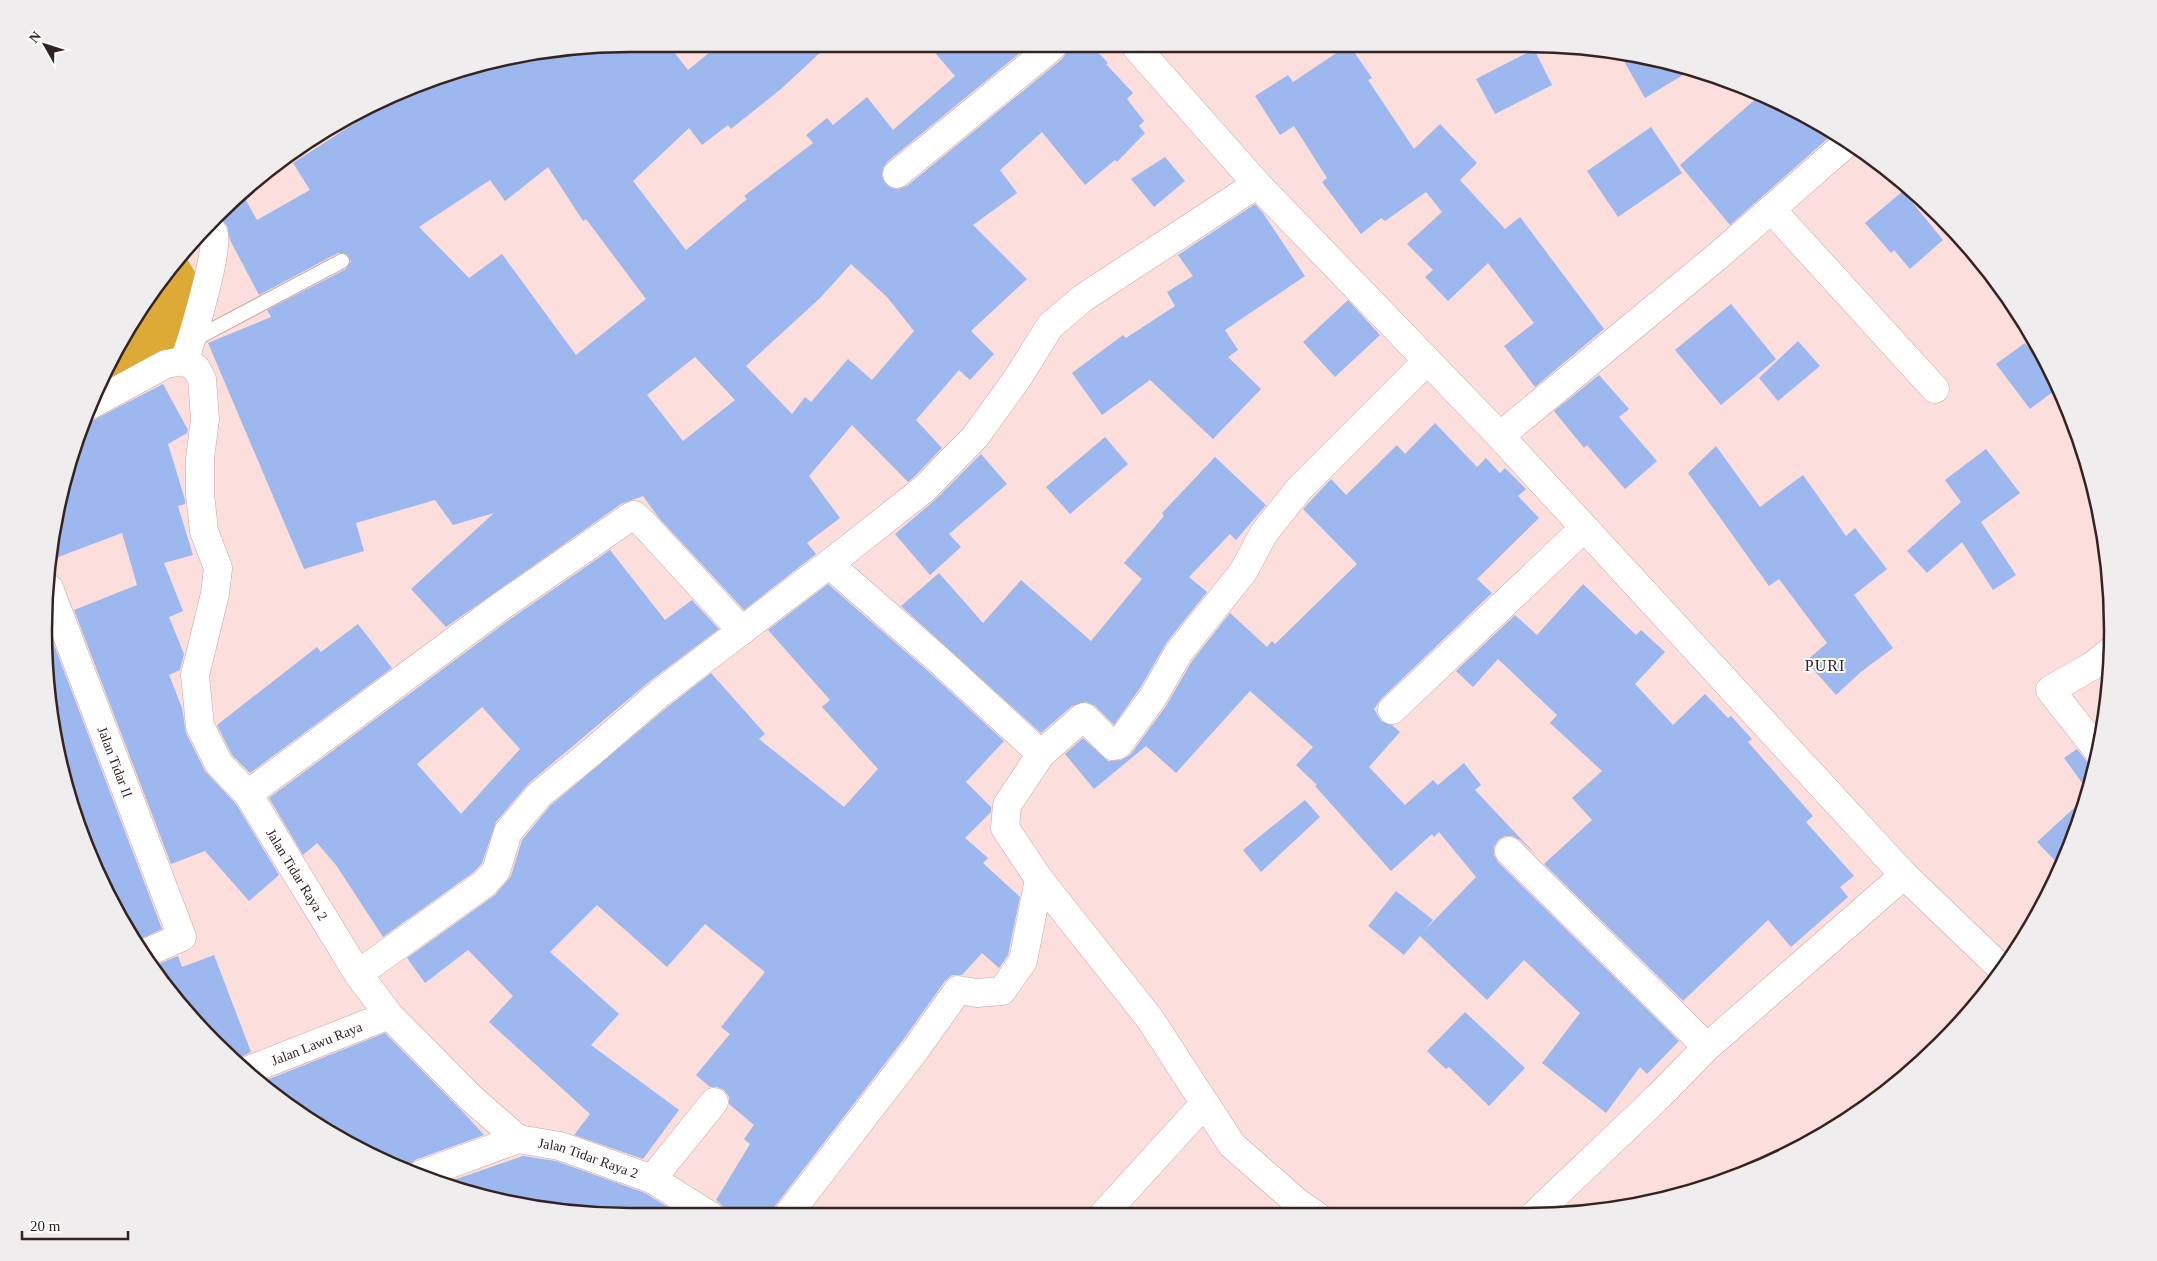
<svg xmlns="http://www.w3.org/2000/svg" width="2157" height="1261" viewBox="0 0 2157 1261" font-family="Georgia,serif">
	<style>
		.green { fill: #ddab35 }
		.building { fill: #9db7ef; fill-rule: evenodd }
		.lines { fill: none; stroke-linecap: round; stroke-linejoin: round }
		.lane-casing { stroke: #d0a39f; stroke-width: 16 }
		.street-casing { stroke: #d0a39f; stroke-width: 29 }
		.lane { stroke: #fff; stroke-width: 14 }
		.street { stroke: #fff; stroke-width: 28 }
		.labels { text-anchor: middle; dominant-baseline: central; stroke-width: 4; stroke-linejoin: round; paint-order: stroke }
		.street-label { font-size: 14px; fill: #352322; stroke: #fff }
		.quarter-label { font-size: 16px; letter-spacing: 1px; fill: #352322; stroke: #fff }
		.rim { fill: none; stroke: #352322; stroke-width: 2.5 }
	</style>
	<rect width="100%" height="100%" fill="#fcdfdc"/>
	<!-- green -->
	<polygon class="green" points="184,254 201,282 178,348 97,391 104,371 143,304"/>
	<!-- building -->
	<g class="building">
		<polygon points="1347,46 1350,46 1372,78 1368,80 1414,149 1440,124 1477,163 1460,180 1505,229 1520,217 1604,329 1535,387 1504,346 1534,323 1488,263 1448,301 1425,277 1433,270 1407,244 1442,212 1426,192 1385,221 1381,218 1361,234 1322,182 1327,178 1294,126 1280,135 1255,96 1288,75 1293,82"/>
		<path d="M930 47H1027L887 162 883 168 882 176 885 183 891 188 899 189 907 186 1062 59 1066 53 1067 47H1093L1108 63 1106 64 1133 93 1127 99 1144 121 1139 126 1145 133 1117 162 1115 160 1085 185 1042 132 1000 170 1017 193 973 225 1027 279 971 331 994 354 970 380 959 370 916 420 942 448 914 477 908 482 852 425 809 476 840 518 807 543 816 554 744 610 659 518 643 496 621 504 446 627 411 589 494 513 453 525 435 500 356 523 364 551 304 569 208 343 271 317 267 310 346 269 351 261 347 254 338 253 259 295 230 240 227 226 217 214 242 193 257 220 310 190 293 163 355 123 350 117 371 104 442 75 554 49 671 48 688 70 715 48H825L781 89 731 129 728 125 702 145 689 128 633 181 686 250 747 199 744 196 813 143 806 135 827 118 833 125 867 97 893 130 955 76ZM548 167 583 221 586 219 646 299 576 355 502 254 469 278 419 227 490 180 505 201ZM851 264 887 297 914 331 872 380 848 359 811 402 805 397 792 414 746 366 820 298ZM695 357 735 400 683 441 647 395Z"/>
		<polygon points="1534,49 1552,85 1495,114 1476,79"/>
		<polygon points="1621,56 1654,63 1691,70 1645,98"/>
		<polygon points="1759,96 1834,133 1730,225 1680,165"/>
		<polygon points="1651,127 1682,173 1618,217 1587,171"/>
		<polygon points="1165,157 1185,181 1154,207 1131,179"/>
		<polygon points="1903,191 1943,240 1910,269 1894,250 1891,253 1865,223"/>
		<polygon points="1255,204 1263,213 1305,276 1225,330 1238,350 1228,357 1261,389 1213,439 1150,380 1102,415 1072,373 1123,335 1126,338 1175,306 1167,292 1193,276 1178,255"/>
		<polygon points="1348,300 1380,335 1335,377 1303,342"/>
		<polygon points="1731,304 1776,359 1721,405 1675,350"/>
		<polygon points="1798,341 1820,366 1778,401 1759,378"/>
		<polygon points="2025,343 2058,388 2030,409 1996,364"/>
		<polygon points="1599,375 1629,409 1619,417 1657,461 1625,489 1587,445 1584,448 1554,411"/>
		<polygon points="163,384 188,430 187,433 168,444 185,500 185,504 178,506 193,555 164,563 183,611 169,617 184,654 180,670 169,675 182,708 186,733 205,771 236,804 279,875 249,901 205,851 171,864 74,610 137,585 122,533 53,559 64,478 84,425"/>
		<polygon points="1435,423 1477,467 1486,458 1500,473 1505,468 1526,489 1518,496 1539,518 1477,579 1492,593 1381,699 1374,709 1381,721 1392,725 1400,732 1369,767 1405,805 1433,780 1438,785 1464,763 1481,785 1475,790 1538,857 1520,840 1512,836 1505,836 1498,840 1494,847 1494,855 1498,862 1679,1041 1647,1074 1640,1067 1606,1113 1542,1063 1580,1013 1524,960 1487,1000 1420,936 1404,955 1368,926 1396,891 1433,920 1424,931 1476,877 1439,832 1434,837 1432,834 1391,871 1315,786 1317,785 1296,765 1313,747 1250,691 1176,773 1146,746 1094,789 1065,754 1083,738 1108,761 1121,760 1130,755 1166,706 1192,661 1230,613 1267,647 1272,641 1275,644 1357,564 1303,509 1331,479 1346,495 1397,445 1405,454"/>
		<polygon points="1105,437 1128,464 1070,514 1046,487"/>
		<polygon points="1716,446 1760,507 1803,475 1846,536 1855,528 1887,569 1854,595 1893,648 1862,671 1836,695 1806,661 1827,643 1779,579 1769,586 1688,473"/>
		<polygon points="1986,449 2020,493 1981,522 2016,575 1993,590 1962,542 1927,573 1907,551 1961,502 1945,480"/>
		<polygon points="981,454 1007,484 949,534 961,547 930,575 895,534 935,500"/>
		<polygon points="1215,457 1266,505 1236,540 1230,534 1189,577 1207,592 1167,642 1140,688 1114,725 1095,706 1086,702 1072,706 1041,733 901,606 939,573 983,623 1021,580 1091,641 1142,579 1124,563 1164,516 1162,513"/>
		<path d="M610 550 665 620 692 600 719 629 650 681 529 783 496 822 482 863 474 872 383 937 336 865 317 843 303 855 269 798 509 620ZM482 707 520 749 461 814 417 764Z"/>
		<polygon points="828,584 929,672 1004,741 966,782 991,807 991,812 965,838 988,858 983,863 1020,897 1008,955 999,968 982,953 962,975 952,975 945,981 903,1040 775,1206 772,1216 727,1216 725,1208 716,1200 750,1144 744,1139 754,1125 729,1104 729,1097 724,1090 717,1087 710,1087 696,1075 730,1034 721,1027 765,972 705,924 667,967 597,905 550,952 619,1014 591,1045 679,1110 643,1159 574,1135 590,1114 489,1022 513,996 468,950 425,983 407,958 495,895 511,876 522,840 550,806 670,705 711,673 765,734 759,739 844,807 878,769 822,707 830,700 768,630"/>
		<polygon points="1583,584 1636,635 1641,630 1665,652 1635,684 1673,725 1705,694 1728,718 1731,716 1752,739 1748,742 1813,816 1806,822 1854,876 1840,887 1848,897 1791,947 1768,920 1683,1001 1544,864 1592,820 1572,798 1602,771 1550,723 1557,715 1498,659 1473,687 1456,671 1515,615 1537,635"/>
		<polygon points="45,621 162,929 134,942 122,924 75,819 55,745 44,631"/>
		<polygon points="358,624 392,668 250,773 232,755 217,725 317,647 321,652"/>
		<polygon points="2077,749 2088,763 2095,768 2088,791 2064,758"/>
		<polygon points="2087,796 2069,855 2062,868 2037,842"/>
		<polygon points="1305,800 1320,817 1261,872 1243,850"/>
		<polygon points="214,955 251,1052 234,1061 165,988 151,967 178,956 182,967"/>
		<polygon points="1465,1012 1525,1068 1489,1106 1449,1067 1446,1069 1427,1051"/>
		<polygon points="385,1033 464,1113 484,1135 415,1160 406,1169 305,1119 259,1083"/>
		<polygon points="523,1156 556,1161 645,1193 682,1216 592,1216 439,1185"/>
	</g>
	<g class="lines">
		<!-- lane casing -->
		<g class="lane-casing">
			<polyline id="lane" points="193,340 342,261"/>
		</g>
		<!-- street casing -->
		<g class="street-casing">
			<g id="street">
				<polyline points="1136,47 1257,184 1500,436 1904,875 2003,970"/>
				<polyline points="897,174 1052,47"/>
				<polyline points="1771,209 1935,389"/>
				<path id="s1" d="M184 361 196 368 202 379 205 419 200 458V494L204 531 218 568 215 594 195 675 200 726 219 764 248 794 358 974 389 1015 471 1098 518 1139 560 1146 652 1179 711 1216"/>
				<path d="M184 361C192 340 218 254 214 235 213 231 210 228 207 226"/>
				<polyline points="92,404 166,364 184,361"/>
				<polyline points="1500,436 1719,255 1849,141"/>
				<polyline points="829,564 939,660 1041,754"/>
				<path id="s2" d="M49 588 182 937 143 954"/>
				<polyline points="1392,710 1584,528"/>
				<polyline points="2100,753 2050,690 2092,666 2111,651"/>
				<polyline points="248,794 500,607 630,517 634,515 641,521 742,631"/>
				<polyline points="1509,851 1707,1047"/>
				<polyline points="358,974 484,884 496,871 508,832 539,795 593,751 660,693 829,564 924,489 975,437 1017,379 1050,326 1083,298 1257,184"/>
				<path id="s3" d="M244 1072 389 1015"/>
				<polyline points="420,1175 518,1139"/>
				<polyline points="652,1179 714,1102"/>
				<polyline points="787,1216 916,1049 958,990 977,993 1002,991 1023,961 1039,879"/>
				<polyline points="1102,1216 1205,1103"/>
				<polyline points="1317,1216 1298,1203 1232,1145 1150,1019 1039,879 1005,828 1007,805 1041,754 1082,718 1084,717 1113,746 1118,745 1153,697 1179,652 1243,572 1264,533 1299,489 1427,361"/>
				<polyline points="1533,1216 1659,1096 1707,1047 1904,875"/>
			</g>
		</g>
		<!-- lane -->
		<use href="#lane" class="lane"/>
		<!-- street -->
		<use href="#street" class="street"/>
	</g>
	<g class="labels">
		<!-- street labels -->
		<g class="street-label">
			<text stroke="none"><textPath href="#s2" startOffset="186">Jalan Tidar II</textPath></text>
			<text stroke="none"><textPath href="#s1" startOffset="558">Jalan Tidar Raya 2</textPath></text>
			<text stroke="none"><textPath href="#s3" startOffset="78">Jalan Lawu Raya</textPath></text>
			<text stroke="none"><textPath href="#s1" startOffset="978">Jalan Tidar Raya 2</textPath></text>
		</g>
		<!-- quarter labels -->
		<g class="quarter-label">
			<text x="1825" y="665">PURI</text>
		</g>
	</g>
	<!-- crop -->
	<path d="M0 0H2157V1261H0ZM630 52H1526A578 578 0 0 1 2104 630V630A578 578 0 0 1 1526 1208H630A578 578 0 0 1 52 630V630A578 578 0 0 1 630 52Z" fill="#efeded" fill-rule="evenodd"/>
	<path class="rim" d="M630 52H1526A578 578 0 0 1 2104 630V630A578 578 0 0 1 1526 1208H630A578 578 0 0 1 52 630V630A578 578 0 0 1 630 52Z"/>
	<!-- north arrow -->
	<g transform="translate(45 45) rotate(309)" stroke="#ffffff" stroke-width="4" paint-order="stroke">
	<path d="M0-4L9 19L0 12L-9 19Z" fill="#352322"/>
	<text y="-8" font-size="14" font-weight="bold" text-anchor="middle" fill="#352322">N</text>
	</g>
	<!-- scale -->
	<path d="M22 1231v8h106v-8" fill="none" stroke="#352322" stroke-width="2.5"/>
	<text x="30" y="1231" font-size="15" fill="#352322" stroke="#ffffff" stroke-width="4" paint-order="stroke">20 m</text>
</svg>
